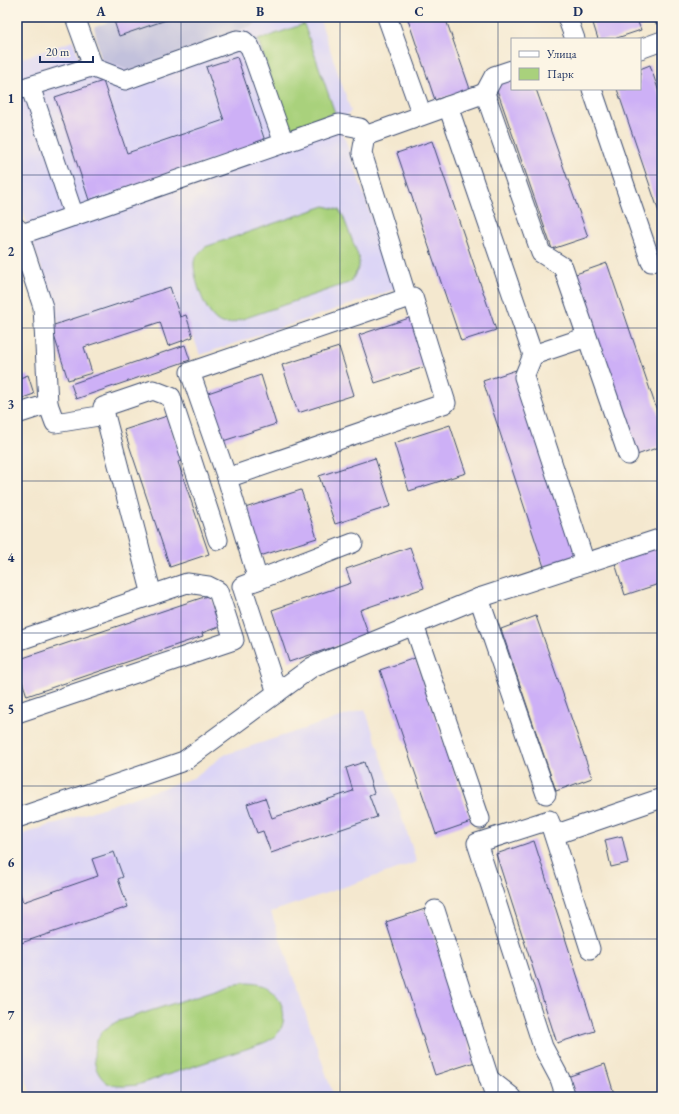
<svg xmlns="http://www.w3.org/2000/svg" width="679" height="1114" viewBox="0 0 679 1114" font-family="'EB Garamond',serif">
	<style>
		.built { fill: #dcd5f6 }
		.industrial { fill: #c2c1dc }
		.green { fill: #a9d17c; stroke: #62806d }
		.building { fill: #cdb0f6 }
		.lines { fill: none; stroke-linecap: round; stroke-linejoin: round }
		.minor-casing { stroke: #3c4b6f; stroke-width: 21 }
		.path { stroke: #3c4b6f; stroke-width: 2.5; stroke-dasharray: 3 3; stroke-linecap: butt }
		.minor { stroke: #fff; stroke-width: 19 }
		.grid { fill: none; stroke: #1b2f5e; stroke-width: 1; stroke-opacity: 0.55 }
		.neatline { fill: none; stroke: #1b2f5e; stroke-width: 1.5 }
		.grid-label { font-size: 13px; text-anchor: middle; font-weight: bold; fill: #1b2f5e }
	</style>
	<rect width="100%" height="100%" fill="#fcf5e5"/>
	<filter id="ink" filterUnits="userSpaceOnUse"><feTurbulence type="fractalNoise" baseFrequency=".025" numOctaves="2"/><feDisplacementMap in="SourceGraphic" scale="8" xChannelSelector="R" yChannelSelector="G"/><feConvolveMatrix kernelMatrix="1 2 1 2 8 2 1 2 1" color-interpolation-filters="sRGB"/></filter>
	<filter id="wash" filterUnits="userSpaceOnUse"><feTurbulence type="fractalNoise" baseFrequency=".012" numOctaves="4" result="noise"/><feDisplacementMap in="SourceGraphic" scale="16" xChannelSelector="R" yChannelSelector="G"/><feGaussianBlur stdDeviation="0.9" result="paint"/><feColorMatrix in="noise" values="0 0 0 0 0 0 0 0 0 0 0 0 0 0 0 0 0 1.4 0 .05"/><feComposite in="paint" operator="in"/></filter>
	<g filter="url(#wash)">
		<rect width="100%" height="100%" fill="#f4e8cf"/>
		<!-- built -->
		<g class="built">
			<polygon points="257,17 319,17 351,111 340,124 396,289 200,355 186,316 180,317 170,287 59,323 17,193 17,60 73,41 81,63 101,59 129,71 254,25 258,20"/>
			<polygon points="365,709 417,862 271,912 334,1097 32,1097 17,1052 17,836 193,778 224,755"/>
		</g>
		<!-- industrial -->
		<polygon class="industrial" points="123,17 257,17 258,20 254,25 129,71 101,59 94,27"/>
		<!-- green -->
		<g class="green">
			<polygon points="304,24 335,113 288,129 258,40"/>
			<path d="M325 206 339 210 343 216 359 258V267L351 282 231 323C229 323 224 324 222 323 206 319 193 277 194 262 195 256 201 251 205 247Z"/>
			<path d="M244 983C253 983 261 984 268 988 284 997 290 1024 275 1036 271 1040 266 1042 261 1044L137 1085C127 1086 114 1088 106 1082 91 1070 91 1048 101 1033 104 1029 112 1025 116 1022L231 985Z"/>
		</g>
		<g id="blocks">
			<!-- building -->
			<g class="building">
				<polygon points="125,17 175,17 119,36 114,21"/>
				<polygon points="407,17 445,17 470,89 435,100"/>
				<polygon points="591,17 636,17 641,30 614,39 598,39"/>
				<polygon points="237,57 265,141 89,200 55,97 103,81 127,153 224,120 206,67"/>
				<polygon points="650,65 662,101 662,221 617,89 640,89 640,69"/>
				<polygon points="512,78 512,89 536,89 588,237 552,249 495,84"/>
				<polygon points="432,141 496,330 461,341 397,153"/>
				<polygon points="607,263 662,425 662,446 634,456 573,275"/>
				<polygon points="170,287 180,317 186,315 193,337 168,346 160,322 84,347 92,373 68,380 51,326"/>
				<polygon points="415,316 431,365 375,383 359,335"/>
				<polygon points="185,345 190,360 76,399 71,384"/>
				<polygon points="339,347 354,395 298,413 282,365"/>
				<polygon points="516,370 578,556 544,567 483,381"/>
				<polygon points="28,375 34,394 17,400 17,379"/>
				<polygon points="261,375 276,424 220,442 205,394"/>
				<polygon points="167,416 182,460 178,462 209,554 170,567 124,430"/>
				<polygon points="450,425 466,473 409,491 394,443"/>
				<polygon points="375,458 391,506 335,524 319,476"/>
				<polygon points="301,490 317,538 260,556 245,508"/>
				<polygon points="662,544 662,583 625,595 614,560"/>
				<polygon points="410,547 424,588 360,610 369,635 289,662 272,610 351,583 346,569"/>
				<polygon points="210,595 221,626 202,633 203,636 27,696 17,666 17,660"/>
				<polygon points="536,616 592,778 556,791 501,629"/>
				<polygon points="415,658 471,822 436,834 380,670"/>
				<polygon points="364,762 374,793 369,795 377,817 271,853 263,831 257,833 247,804 265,798 272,818 353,791 346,768"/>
				<polygon points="622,836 628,863 611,867 605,840"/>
				<polygon points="534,841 595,1031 557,1043 496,854"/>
				<polygon points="114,852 123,877 118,879 128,907 18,944 17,885 23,902 98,876 92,859"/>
				<polygon points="425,909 475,1062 435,1075 386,922"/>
				<polygon points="605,1064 615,1097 573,1097 567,1077"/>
			</g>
		</g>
	</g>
	<g filter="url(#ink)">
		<use href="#blocks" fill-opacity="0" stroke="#3c4b6f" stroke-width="1"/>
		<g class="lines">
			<!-- minor casing -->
			<g class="minor-casing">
				<g id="minor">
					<polyline points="75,17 91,61 91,67"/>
					<polyline points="387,17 422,115"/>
					<polyline points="567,17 575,39"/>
					<polyline points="640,49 662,41"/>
					<polyline points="512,70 494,76 485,93 541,253 563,267 628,455"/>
					<polyline points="30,86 74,216"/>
					<polyline points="592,89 651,262"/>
					<polyline points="17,90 91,67 125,80 237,40 244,41 250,47 284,143"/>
					<polyline points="448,106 533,355 524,377 585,563"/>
					<polyline points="17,228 43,307 48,404 17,414"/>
					<polyline points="19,235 339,124 360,128 365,136 485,93"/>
					<polyline points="533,355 587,337"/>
					<polyline points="48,404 55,423 105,415"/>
					<polyline points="227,478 190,372 407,298 362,153 365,136"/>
					<polyline points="258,580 227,478 446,403 413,297 407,298"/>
					<polyline points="152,595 103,407 153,390 171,397 218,540"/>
					<polyline points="479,598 546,794"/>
					<polyline points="414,625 480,819"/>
					<polyline points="17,641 187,583 208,586 218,591 234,640 17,713"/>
					<polyline points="277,693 242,586 353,543"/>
					<polyline points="17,818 184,761 312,667 479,598 662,538"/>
					<polyline points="554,835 662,798"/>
					<polyline points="435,910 495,1097"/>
					<polyline points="489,1079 512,1097"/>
					<polyline points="566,1097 560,1079 543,1047 477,843 549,820 590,949"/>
				</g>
			</g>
			<!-- path -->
			<polyline class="path" points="654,17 657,24"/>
			<!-- minor -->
			<use href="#minor" class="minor"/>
		</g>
	</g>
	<!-- grid -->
	<path class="grid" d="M181 17V1097M340 17V1097M498 17V1097M17 175H662M17 328H662M17 481H662M17 633H662M17 786H662M17 939H662"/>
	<!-- margin -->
	<rect width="679" height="1114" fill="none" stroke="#fcf5e5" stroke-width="44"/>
	<!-- legend -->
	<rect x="511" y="38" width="130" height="52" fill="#fcf5e5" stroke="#a2a6af"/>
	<rect x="519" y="51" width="20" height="6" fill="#ffffff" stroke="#a2a6af"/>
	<text x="547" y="58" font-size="12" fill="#1b2f5e">Улица</text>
	<rect x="519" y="68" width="20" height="12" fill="#a9d17c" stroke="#a2a6af"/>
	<text x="547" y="78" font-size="12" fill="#1b2f5e">Парк</text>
	<!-- scale -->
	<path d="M40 56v6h53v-6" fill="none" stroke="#1b2f5e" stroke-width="2"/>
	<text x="46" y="56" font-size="12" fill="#1b2f5e" stroke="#fcf5e5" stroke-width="3" paint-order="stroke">20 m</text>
	<rect x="22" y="22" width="635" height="1070" class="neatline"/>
	<g class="grid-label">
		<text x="101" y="16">A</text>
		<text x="260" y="16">B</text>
		<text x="419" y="16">C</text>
		<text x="578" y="16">D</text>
		<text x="11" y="103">1</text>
		<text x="11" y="256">2</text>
		<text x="11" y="409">3</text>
		<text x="11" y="562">4</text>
		<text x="11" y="714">5</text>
		<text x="11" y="867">6</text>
		<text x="11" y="1020">7</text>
	</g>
</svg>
